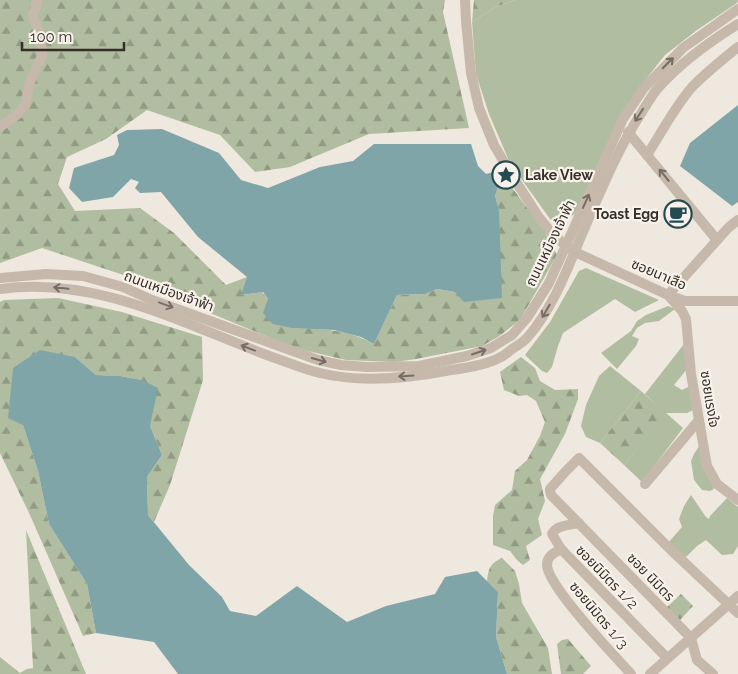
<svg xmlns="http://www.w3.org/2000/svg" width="738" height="674" viewBox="0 0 738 674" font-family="Raleway,'Noto Sans Thai',sans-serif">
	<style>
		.green { fill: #b1bda0 }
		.forest { fill: url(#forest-firs) }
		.water { fill: #80a5a9 }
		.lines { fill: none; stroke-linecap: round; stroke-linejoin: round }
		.minor { stroke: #c6b9ab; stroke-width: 10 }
		.oneway { stroke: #766d64 }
		.labels { text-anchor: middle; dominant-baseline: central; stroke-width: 4.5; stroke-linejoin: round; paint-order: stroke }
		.poi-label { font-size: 14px; font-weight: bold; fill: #352e29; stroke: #f8f2ea; text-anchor: start }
		.street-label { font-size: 14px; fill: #352e29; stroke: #f8f2ea }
	</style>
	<defs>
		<pattern id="forest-firs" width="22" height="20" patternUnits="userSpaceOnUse" patternTransform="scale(1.25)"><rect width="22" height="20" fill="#b1bda0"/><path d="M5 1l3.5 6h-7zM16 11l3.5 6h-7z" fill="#919a82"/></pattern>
	</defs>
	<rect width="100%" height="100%" fill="#efe8de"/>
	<!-- green -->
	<g class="green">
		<polygon points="515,0 738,0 737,3 697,30 665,55 639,88 577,212 558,226 550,219 510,163 489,114 476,74 472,22 495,7"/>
		<polygon points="586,268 659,300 635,312 615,299 563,333 558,346 552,367 547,373 542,371 525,355 550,322 579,271"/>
		<polygon points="668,306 675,309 659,321 645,323 637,328 632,336 639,339 636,346 617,369 601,353 631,331 637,321 646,315"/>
		<polygon points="684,344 687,369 674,385 682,390 690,386 695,409 687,413 666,413 683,428 642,482 624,465 665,413 645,394"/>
		<polygon points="610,366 641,391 600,443 586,437 581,426 586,405 599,376"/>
		<polygon points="701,443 714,489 710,491 702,490 694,480 691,461 694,454"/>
		<polygon points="691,495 706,517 709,519 710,516 727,498 738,507 738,546 733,554 722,555 706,540 697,546 685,558 668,543 682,527 679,519 684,506"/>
	</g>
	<!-- forest -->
	<g class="forest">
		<path d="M0 0H445L443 12 469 128 369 134 290 167 255 172 220 135 147 110 106 139 67 157 58 184 75 211 140 208 174 233 226 285 247 277 242 295 262 292 292 328C323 329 346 329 374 344L397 295 425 294 437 289 455 292 499 210 495 196 498 187 497 184 506 179 524 204 542 226 557 255 520 320 498 337 482 346 416 359 395 362 346 360 295 348 210 313 214 305 42 248 0 263Z"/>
		<polygon points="474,0 515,0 495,7 472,22"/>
		<polygon points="58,298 122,312 202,337 203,380 170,485 154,522 148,515 147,477 162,455 150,426 142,380 120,376 96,375 75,357 23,425 38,471 49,524 87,584 96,633 83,636 30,515 0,453 0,302 4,300"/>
		<polygon points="521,357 535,368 540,381 555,390 578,389 578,399 565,434 540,479 545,501 538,519 542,535 526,546 530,560 523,565 517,560 510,551 493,545 493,516 495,505 512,490 515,471 527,460 540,436 545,422 536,401 527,395 519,396 504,390 500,372"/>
		<polygon points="641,391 666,413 624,465 600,443"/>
		<polygon points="26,530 86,674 0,674 0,657 20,673 27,669 33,668"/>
		<path d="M502 558 515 571 519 584 522 603 548 648 552 674H507L496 637 498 592 487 581C489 569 489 564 502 558Z"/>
		<polygon points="681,594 693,606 680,620 667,607"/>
		<polygon points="568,639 591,666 583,674 561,674 557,644 562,640"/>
	</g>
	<!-- water -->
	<g class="water">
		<polygon points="738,105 738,202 732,206 680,166 690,143"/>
		<polygon points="162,129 219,153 241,180 268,188 320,167 353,161 374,144 471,144 478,166 486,174 494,172 498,187 495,196 499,210 502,298 464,302 455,292 437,289 425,294 397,295 374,344 361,337 334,330 292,328 273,324 263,313 268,299 263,292 241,295 247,277 198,237 161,192 140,193 135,188 139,182 131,179 113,197 82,202 69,188 74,168 114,155 119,145 117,135 127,130"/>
		<polygon points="40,350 75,357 96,375 120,376 142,380 158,388 150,426 162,455 147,477 148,515 189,565 222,597 230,611 256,616 297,586 347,622 386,606 435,594 445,577 477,571 498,592 496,637 507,674 178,674 154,642 96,633 87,584 49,524 38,471 23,425 8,418 13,368"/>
	</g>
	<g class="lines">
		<!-- minor -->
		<g class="minor">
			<polyline points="465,0 466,21 471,73 479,108 494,145 511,174 538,216 554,236 575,252 668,295 685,301 738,301"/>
			<polyline points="0,127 18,114 25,105 30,82 42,56 41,38 34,19 33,14 35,10 37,0"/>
			<polyline points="628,132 717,240"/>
			<path d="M647 155C662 132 675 106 693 86 707 72 723 59 738 47"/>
			<polyline points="0,278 46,274 83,276 123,287 152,300 318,360 341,365 367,367 419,366 467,356 491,348 512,335 527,318 549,283 623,119 644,88 683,48 738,9"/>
			<path d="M0 289C97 275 187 326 275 358 290 363 305 370 320 373 360 383 410 378 451 370 467 368 486 365 501 357 505 355 508 352 512 349 517 346 523 342 527 338 553 308 567 270 582 234 600 193 617 150 642 112 647 104 652 95 658 88 681 62 709 42 738 24"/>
			<polyline points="668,295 728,228 738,220"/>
			<polyline points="669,296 682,311 686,319 691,374 707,466 717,484 738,500"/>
			<polyline points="567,470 579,458 670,549 738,613"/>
			<polyline points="565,472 550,489 550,491 551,495 691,638 697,660 713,674"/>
			<polyline points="645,484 699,420"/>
			<path d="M579 523C570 525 556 525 552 534L561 549 667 658"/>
			<path d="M561 549C554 553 547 556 547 565 548 587 614 655 631 674"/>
			<polyline points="650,674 738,596"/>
		</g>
	</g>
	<!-- one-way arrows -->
	<defs><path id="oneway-shaft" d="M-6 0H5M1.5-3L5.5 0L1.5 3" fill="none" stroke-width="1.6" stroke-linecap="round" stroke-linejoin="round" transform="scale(1.25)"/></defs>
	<g class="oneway">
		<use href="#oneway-shaft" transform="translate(668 63) rotate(-45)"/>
		<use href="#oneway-shaft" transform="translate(639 115) rotate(123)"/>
		<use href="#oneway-shaft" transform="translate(664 175) rotate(-129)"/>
		<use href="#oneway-shaft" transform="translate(586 201) rotate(-66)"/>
		<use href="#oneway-shaft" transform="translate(61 288) rotate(-174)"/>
		<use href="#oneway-shaft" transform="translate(166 305) rotate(20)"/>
		<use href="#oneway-shaft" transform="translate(546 311) rotate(120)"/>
		<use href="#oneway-shaft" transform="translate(248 348) rotate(-159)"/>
		<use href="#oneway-shaft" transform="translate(479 352) rotate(-19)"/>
		<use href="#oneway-shaft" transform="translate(319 360) rotate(16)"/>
		<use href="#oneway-shaft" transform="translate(406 376) rotate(176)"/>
	</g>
	<!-- icons -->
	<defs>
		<g id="sight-ring" transform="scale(1.4375)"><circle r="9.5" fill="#f8f2ea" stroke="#244b52" stroke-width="1.5"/><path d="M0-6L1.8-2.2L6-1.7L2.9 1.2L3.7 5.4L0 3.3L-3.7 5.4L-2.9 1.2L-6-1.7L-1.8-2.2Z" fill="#244b52"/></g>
		<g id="cafe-ring" transform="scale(1.4375)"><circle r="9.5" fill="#f8f2ea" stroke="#244b52" stroke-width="1.5"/><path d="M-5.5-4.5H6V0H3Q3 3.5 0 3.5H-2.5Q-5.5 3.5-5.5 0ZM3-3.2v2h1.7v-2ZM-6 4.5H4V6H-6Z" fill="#244b52"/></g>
	</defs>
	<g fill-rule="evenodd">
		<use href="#sight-ring" x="506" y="175"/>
		<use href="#cafe-ring" x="678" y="214"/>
	</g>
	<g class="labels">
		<!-- poi labels -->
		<g class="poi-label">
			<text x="525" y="175">Lake View</text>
			<text x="659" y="214" text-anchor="end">Toast Egg</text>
		</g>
		<!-- street labels -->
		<g class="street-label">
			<text transform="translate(550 243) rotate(-64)">ถนนเหมืองเจ้าฟ้า</text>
			<text transform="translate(659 274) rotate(23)">ซอยนาเสือ</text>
			<text transform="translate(169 291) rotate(20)">ถนนเหมืองเจ้าฟ้า</text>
			<text transform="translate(710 399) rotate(81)">ซอยแรงใจ</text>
			<text transform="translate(607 577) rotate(46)">ซอยนิมิตร 1/2</text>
			<text transform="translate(651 577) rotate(46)">ซอย นิมิตร</text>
			<text transform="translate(599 615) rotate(50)">ซอยนิมิตร 1/3</text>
		</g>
	</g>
	<!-- scale -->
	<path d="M22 42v8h102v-8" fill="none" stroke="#352e29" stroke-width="2.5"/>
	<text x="30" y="42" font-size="15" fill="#352e29" stroke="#f8f2ea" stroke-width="4" paint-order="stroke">100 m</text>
</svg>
